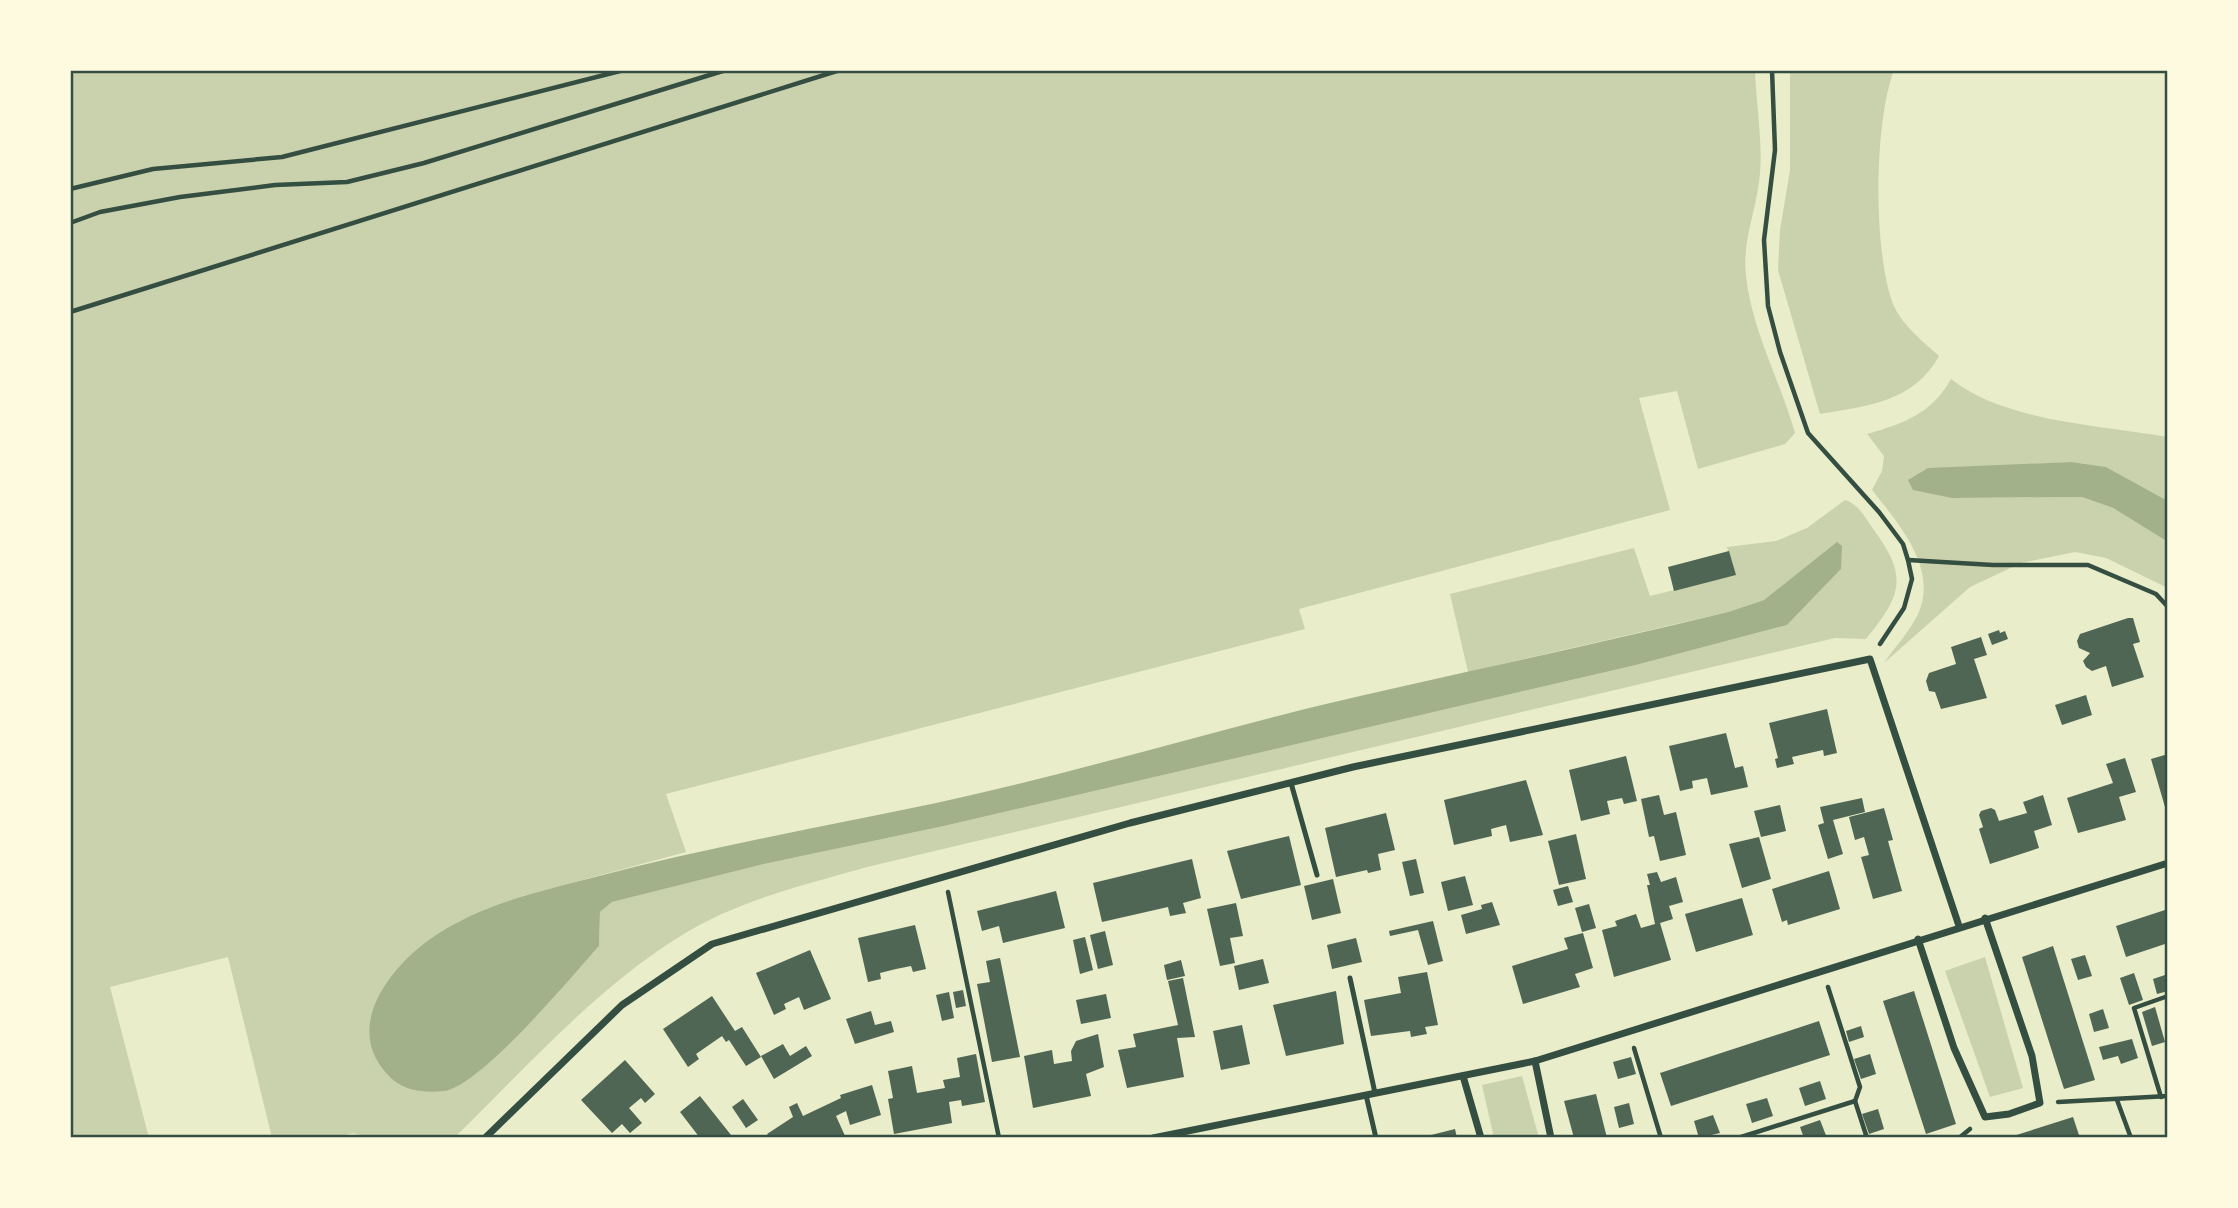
<svg xmlns="http://www.w3.org/2000/svg" width="2238" height="1208" viewBox="0 0 2238 1208" font-family="Georgia,serif">
	<style>
		.green { fill: #cad2ad }
		.water { fill: #a3b18a }
		.building { fill: #4f6655 }
		.lines { fill: none; stroke-linecap: round; stroke-linejoin: round }
		.path { stroke: #344e41; stroke-width: 4.5 }
		.service { stroke: #344e41; stroke-width: 5 }
		.minor { stroke: #344e41; stroke-width: 7 }
		.neatline { fill: none; stroke: #344e41; stroke-width: 2.5 }
	</style>
	<rect width="100%" height="100%" fill="#e9edc9"/>
	<!-- green -->
	<g class="green">
		<path d="M70 70H1755C1756 104 1764 148 1759 182 1755 214 1742 243 1746 276 1752 331 1780 380 1795 433L1785 444 1698 469 1677 391 1639 398 1670 510 1299 609 1305 629 666 794 686 852 523 896 457 922 475 1075 599 946 600 912 612 902 764 864 944 826 1636 665 1787 625 1841 569 1801 573 1764 600 1728 612 1468 672 1450 594 1634 548 1650 596 1735 575 1727 547 1776 541 1807 528 1845 500C1860 505 1865 518 1874 530 1909 578 1901 595 1866 639L1835 638 867 867C804 885 735 901 679 937 594 990 525 1069 454 1138H374L353 1133 334 1138H272L228 957 110 987 149 1138H70Z"/>
		<path d="M1790 70H1894C1874 123 1873 251 1893 304 1902 325 1922 341 1939 356 1914 402 1867 406 1820 414L1778 270 1780 230 1790 170Z"/>
		<path d="M1951 379C2005 422 2101 425 2168 437V501L2106 467 2072 462 2003 466 1952 498 2082 497 2113 508 2168 542V588L2106 558 2075 552 2021 563 1970 587 1884 663C1895 647 1910 631 1918 614 1939 569 1898 523 1872 490L1882 471 1884 456 1867 434C1905 423 1931 414 1951 379Z"/>
		<polygon points="1985,957 2023,1088 1990,1097 1945,971"/>
		<polygon points="1522,1076 1539,1138 1494,1138 1482,1085"/>
	</g>
	<!-- water -->
	<g class="water">
		<polygon points="2072,462 2106,467 2168,501 2168,542 2113,508 2082,497 1952,498 1913,490 1908,480 1928,468"/>
		<path d="M1837 542 1842 546 1841 569 1787 625 1636 665 944 826 764 864 612 902 600 912 599 946C571 977 480 1087 444 1091 422 1093 402 1091 387 1074 349 1033 379 983 415 951 464 908 533 893 595 877 708 847 822 827 936 803 1061 776 1185 739 1309 708 1449 675 1589 646 1728 612L1764 600Z"/>
	</g>
	<!-- building -->
	<g class="building">
		<polygon points="1729,551 1736,575 1674,591 1668,567"/>
		<polygon points="2128,618 2133,618 2140,642 2133,644 2144,677 2112,687 2106,666 2092,671 2086,667 2083,661 2090,653 2079,648 2077,641 2080,634"/>
		<polygon points="1999,630 2000,633 2005,631 2008,639 1992,645 1988,634"/>
		<polygon points="1981,637 1987,655 1974,659 1987,698 1941,709 1935,692 1929,691 1926,681 1929,673 1956,664 1951,647"/>
		<polygon points="2086,695 2092,715 2062,725 2055,705"/>
		<polygon points="1827,709 1837,753 1824,756 1823,750 1792,757 1794,764 1777,768 1775,759 1778,758 1769,723"/>
		<polygon points="1726,733 1735,768 1743,766 1748,787 1711,795 1707,778 1692,781 1693,788 1680,791 1669,746"/>
		<polygon points="2168,754 2168,806 2165,807 2151,759"/>
		<polygon points="1626,756 1637,801 1624,804 1622,798 1607,801 1610,814 1581,821 1569,770"/>
		<polygon points="2125,758 2136,792 2119,797 2126,820 2078,833 2067,798 2113,783 2106,764"/>
		<polygon points="1526,780 1543,835 1510,842 1506,825 1491,829 1492,836 1454,845 1444,800"/>
		<polygon points="1659,795 1664,815 1676,812 1686,855 1660,861 1654,836 1649,837 1641,799"/>
		<polygon points="2043,795 2052,825 2034,831 2039,848 1990,864 1979,829 1983,827 1979,815 1981,811 1991,808 1995,810 1999,821 2027,813 2023,802"/>
		<polygon points="1862,798 1865,812 1833,820 1843,854 1828,859 1818,825 1824,823 1820,807"/>
		<polygon points="1780,805 1786,831 1761,837 1754,811"/>
		<polygon points="1884,808 1893,840 1888,841 1902,891 1873,899 1861,857 1869,855 1864,837 1855,840 1849,817"/>
		<polygon points="1386,813 1395,850 1378,854 1381,870 1368,873 1367,870 1336,877 1325,828"/>
		<polygon points="1576,834 1586,879 1559,885 1548,841"/>
		<polygon points="1289,836 1301,885 1241,899 1227,851"/>
		<polygon points="1759,837 1771,879 1742,888 1729,844"/>
		<polygon points="1192,859 1201,898 1183,903 1186,913 1170,916 1168,907 1102,922 1093,883"/>
		<polygon points="1416,859 1424,893 1410,896 1402,862"/>
		<polygon points="1829,871 1840,909 1788,925 1787,920 1782,922 1772,889"/>
		<polygon points="1657,872 1661,882 1676,877 1683,902 1669,906 1673,919 1660,923 1671,960 1614,977 1602,930 1617,926 1615,921 1636,914 1641,928 1655,924 1647,885 1650,885 1647,874"/>
		<polygon points="1465,876 1473,905 1448,911 1441,882"/>
		<polygon points="1333,879 1341,913 1312,920 1304,886"/>
		<polygon points="1568,886 1573,902 1558,906 1553,890"/>
		<polygon points="1056,891 1065,928 1003,943 999,926 982,931 977,911"/>
		<polygon points="1742,898 1753,935 1696,952 1685,914"/>
		<polygon points="1492,902 1500,925 1466,934 1461,915 1482,909 1481,905"/>
		<polygon points="1236,903 1243,936 1230,938 1235,963 1220,966 1207,909"/>
		<polygon points="1589,904 1596,928 1582,932 1575,908"/>
		<polygon points="2168,909 2168,943 2126,957 2116,926"/>
		<polygon points="1433,921 1443,961 1428,965 1418,930 1390,936 1389,931"/>
		<polygon points="915,925 926,969 913,972 911,966 896,969 880,973 881,979 868,982 858,938"/>
		<polygon points="1105,931 1113,965 1098,969 1090,935"/>
		<polygon points="1583,933 1593,968 1575,974 1580,987 1523,1004 1512,966 1568,949 1564,938"/>
		<polygon points="1085,937 1093,970 1080,974 1073,940"/>
		<polygon points="1356,938 1362,962 1332,969 1327,945"/>
		<polygon points="2053,946 2095,1080 2064,1089 2022,957"/>
		<polygon points="810,950 831,999 804,1010 799,997 784,1004 786,1009 774,1015 756,973"/>
		<polygon points="2085,955 2092,976 2078,980 2071,959"/>
		<polygon points="1000,958 1020,1057 992,1062 977,984 990,982 986,961"/>
		<polygon points="1263,959 1269,983 1239,990 1234,966"/>
		<polygon points="1181,960 1185,976 1167,980 1164,965"/>
		<polygon points="1427,972 1438,1025 1425,1027 1427,1034 1411,1037 1410,1031 1371,1036 1364,1000 1401,993 1398,977"/>
		<polygon points="2134,973 2143,1000 2129,1005 2120,978"/>
		<polygon points="2168,974 2168,991 2157,994 2153,979"/>
		<polygon points="1183,978 1195,1037 1177,1038 1184,1077 1127,1088 1118,1050 1136,1047 1133,1034 1178,1025 1168,981"/>
		<polygon points="963,990 966,1006 956,1008 953,992"/>
		<polygon points="1336,991 1344,1044 1286,1056 1273,1005"/>
		<polygon points="1914,991 1956,1124 1926,1134 1883,1001"/>
		<polygon points="949,992 954,1018 942,1021 936,995"/>
		<polygon points="1106,994 1111,1018 1081,1024 1076,1000"/>
		<polygon points="712,996 735,1031 742,1027 761,1057 746,1066 729,1040 726,1042 722,1036 696,1054 699,1059 688,1067 663,1029"/>
		<polygon points="2155,1007 2165,1042 2152,1046 2142,1012"/>
		<polygon points="2103,1009 2109,1028 2094,1032 2089,1014"/>
		<polygon points="871,1011 875,1025 891,1021 894,1032 855,1044 846,1019"/>
		<polygon points="1819,1021 1830,1055 1671,1106 1660,1073"/>
		<polygon points="1242,1025 1250,1064 1221,1070 1213,1031"/>
		<polygon points="1861,1026 1864,1037 1849,1042 1846,1031"/>
		<polygon points="1098,1034 1104,1067 1086,1074 1091,1096 1033,1108 1024,1056 1052,1050 1054,1064 1072,1061 1071,1051 1076,1041"/>
		<polygon points="2132,1039 2138,1058 2121,1064 2118,1056 2103,1060 2099,1047"/>
		<polygon points="783,1044 790,1056 806,1046 812,1056 774,1079 761,1056"/>
		<polygon points="976,1054 985,1102 962,1106 961,1100 949,1102 952,1123 894,1134 888,1099 893,1098 888,1071 912,1066 917,1093 945,1088 943,1080 960,1077 957,1058"/>
		<polygon points="1870,1054 1876,1074 1861,1079 1854,1059"/>
		<polygon points="1631,1057 1636,1074 1618,1079 1613,1062"/>
		<polygon points="625,1060 655,1094 645,1103 641,1098 629,1108 642,1123 630,1133 622,1124 612,1133 581,1100"/>
		<polygon points="1820,1081 1826,1099 1805,1106 1799,1088"/>
		<polygon points="872,1085 881,1115 850,1125 846,1111 836,1116 846,1138 770,1138 767,1134 793,1117 789,1107 797,1103 803,1116 841,1098 840,1095"/>
		<polygon points="1596,1094 1607,1138 1574,1138 1564,1101"/>
		<polygon points="700,1096 731,1135 726,1138 714,1135 700,1138 680,1112"/>
		<polygon points="1767,1098 1773,1116 1752,1123 1746,1104"/>
		<polygon points="743,1099 758,1120 746,1128 732,1107"/>
		<polygon points="1629,1103 1634,1124 1619,1128 1614,1107"/>
		<polygon points="1878,1109 1884,1129 1869,1134 1862,1114"/>
		<polygon points="1713,1115 1720,1133 1699,1138 1694,1121"/>
		<polygon points="2073,1117 2080,1138 2010,1138 2010,1137"/>
		<polygon points="1820,1120 1827,1138 1804,1138 1800,1127"/>
		<polygon points="1455,1129 1457,1138 1423,1138 1423,1137"/>
	</g>
	<g class="lines">
		<!-- path -->
		<g class="path">
			<polyline points="1772,70 1775,150 1764,240 1768,306 1780,352 1808,433 1879,512 1903,544 1908,560 1912,579 1904,608 1880,644"/>
			<polyline points="70,189 153,169 282,157 624,70"/>
			<polyline points="70,223 100,212 180,197 275,185 347,182 424,163 726,70"/>
			<polyline points="70,312 840,70"/>
			<polyline points="1908,560 1993,565 2088,565 2156,594 2168,607"/>
			<polyline points="948,892 999,1138"/>
			<polyline points="1828,987 1860,1087 1855,1101 1867,1138"/>
			<polyline points="1634,1048 1661,1138"/>
			<polyline points="2161,1097 2134,1008 2168,996"/>
			<polyline points="2117,1100 2131,1138"/>
			<polyline points="2058,1102 2168,1096"/>
			<polyline points="1738,1138 1855,1101"/>
			<polyline points="1959,1138 1970,1129"/>
		</g>
		<!-- service -->
		<g class="service">
			<polyline points="1291,783 1317,875"/>
			<polyline points="1350,978 1375,1093"/>
			<polyline points="1366,1095 1376,1138"/>
		</g>
		<!-- minor -->
		<g class="minor">
			<polyline points="1918,939 1954,1048 1985,1117 2009,1114 2040,1103 2032,1056 1985,918"/>
			<polyline points="1535,1061 1551,1138"/>
			<polyline points="1463,1076 1481,1138"/>
			<polyline points="485,1138 622,1005 712,944 1130,823 1353,767 1870,659 1959,926"/>
			<polyline points="1153,1138 1535,1061 2168,863"/>
		</g>
	</g>
	<!-- border -->
	<rect width="2238" height="1208" fill="none" stroke="#fefae0" stroke-width="144"/>
	<rect x="72" y="72" width="2094" height="1064" class="neatline"/>
</svg>
